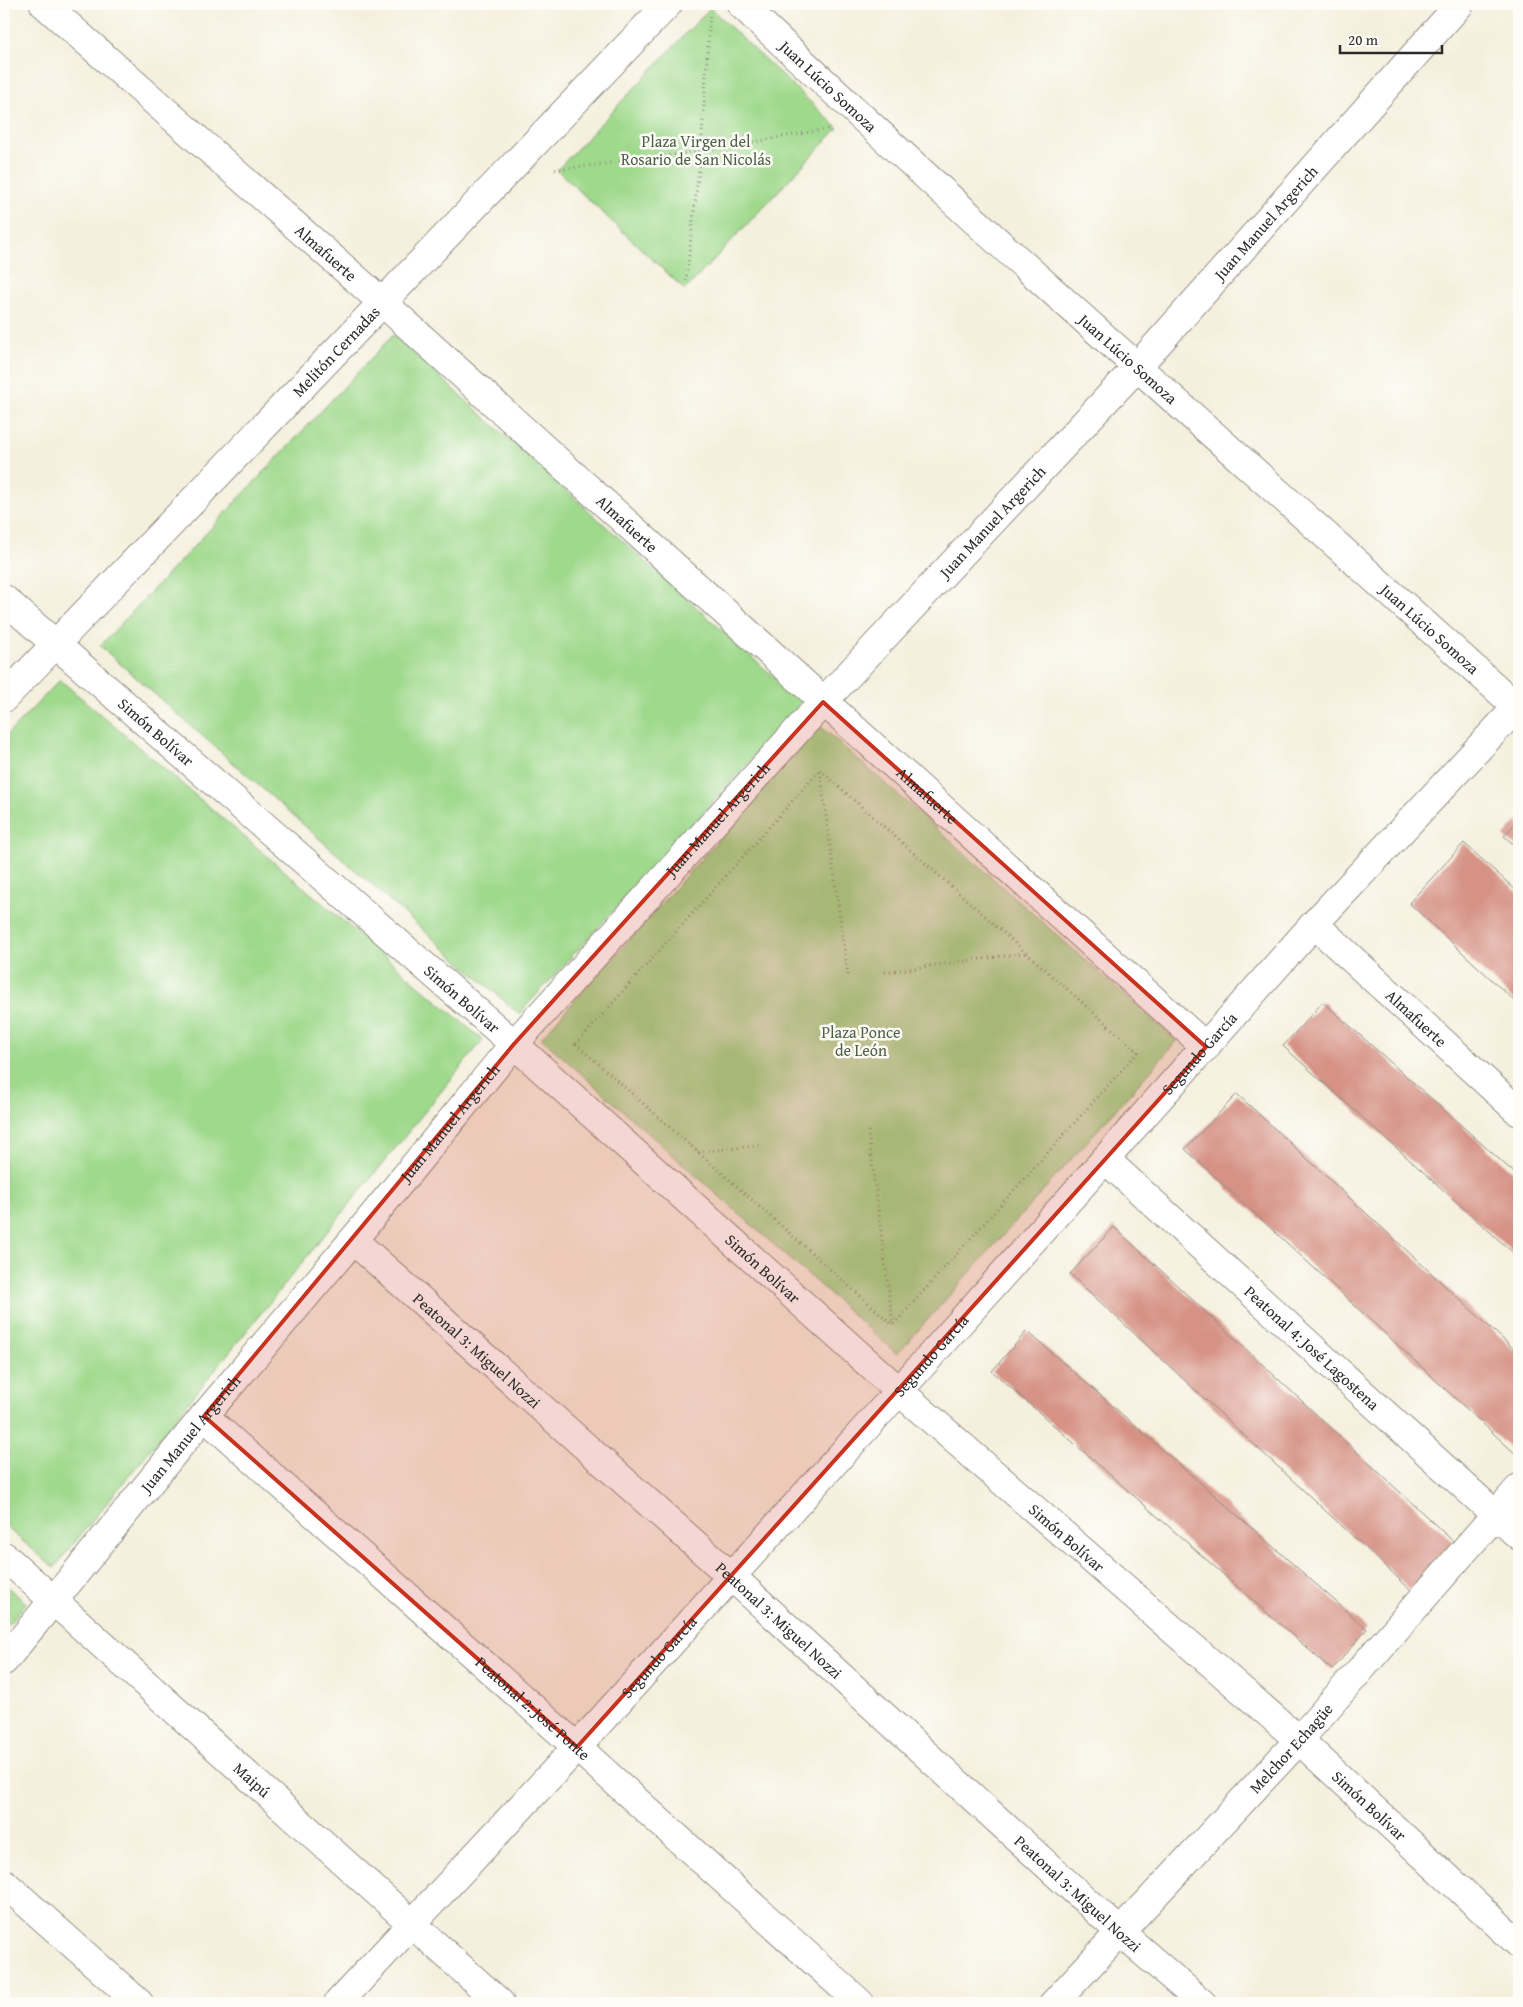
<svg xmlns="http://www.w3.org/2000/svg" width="1523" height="2007" viewBox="0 0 1523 2007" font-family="'Gentium Book Plus',serif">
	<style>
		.green { fill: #9fd98c; stroke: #65825c }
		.building { fill: #d69285 }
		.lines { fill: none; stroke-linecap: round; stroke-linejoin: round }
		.street-casing { stroke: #908e84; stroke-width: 30 }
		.path { stroke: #908e84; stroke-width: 3; stroke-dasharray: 1 4; stroke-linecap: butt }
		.street { stroke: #fff; stroke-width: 28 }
		.marked { fill: #c8321e; fill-opacity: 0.2; stroke: #c8321e; stroke-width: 4; stroke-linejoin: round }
		.labels { text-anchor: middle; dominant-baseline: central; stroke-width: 5; stroke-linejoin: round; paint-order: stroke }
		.street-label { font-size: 16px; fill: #2b2b2b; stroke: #fdfcf7 }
		.park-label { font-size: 16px; fill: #4e5f48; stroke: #fdfcf7 }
	</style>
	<rect width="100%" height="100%" fill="#fdfcf7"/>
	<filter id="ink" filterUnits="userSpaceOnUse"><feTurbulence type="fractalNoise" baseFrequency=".02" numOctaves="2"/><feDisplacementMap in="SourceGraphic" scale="10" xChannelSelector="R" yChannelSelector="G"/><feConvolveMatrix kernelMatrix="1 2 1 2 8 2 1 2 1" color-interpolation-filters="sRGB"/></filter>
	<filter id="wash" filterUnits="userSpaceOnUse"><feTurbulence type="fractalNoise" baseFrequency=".0096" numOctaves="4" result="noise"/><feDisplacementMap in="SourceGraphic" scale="20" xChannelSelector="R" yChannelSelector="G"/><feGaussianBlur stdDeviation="1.12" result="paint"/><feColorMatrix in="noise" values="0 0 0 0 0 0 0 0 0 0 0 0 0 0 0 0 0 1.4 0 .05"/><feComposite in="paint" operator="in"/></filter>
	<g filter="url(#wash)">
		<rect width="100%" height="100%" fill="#f5f0de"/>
		<!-- green -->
		<g class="green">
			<polygon points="710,8 838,128 685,290 557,170"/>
			<polygon points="393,335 803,703 519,1014 100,646"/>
			<polygon points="60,680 483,1040 54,1568 4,1525 4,738"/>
			<polygon points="820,726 1177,1041 897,1354 541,1038"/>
			<polygon points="4,1584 26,1603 4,1630"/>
		</g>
		<g id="blocks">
			<!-- building -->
			<g class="building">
				<polygon points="1519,819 1519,849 1504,836"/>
				<polygon points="1464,843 1519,893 1519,1005 1409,903"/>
				<polygon points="1323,1002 1519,1177 1519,1258 1283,1046"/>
				<polygon points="1237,1094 1519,1354 1519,1457 1185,1149"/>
				<polygon points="1114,1227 1455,1543 1411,1590 1070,1274"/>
				<polygon points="1027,1331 1367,1629 1332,1670 992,1371"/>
			</g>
		</g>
	</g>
	<g filter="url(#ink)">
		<use href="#blocks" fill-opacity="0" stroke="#908e84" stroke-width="1"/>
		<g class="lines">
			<!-- street casing -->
			<g class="street-casing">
				<g id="street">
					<path id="s1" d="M44 4 381 301 1206 1047"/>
					<path id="s2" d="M741 4C995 245 1260 474 1519 709"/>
					<path id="s3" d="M4 599 514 1044 899 1391 1299 1740 1519 1944"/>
					<path id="s4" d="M4 698 668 4"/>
					<path id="s5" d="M1314 924 1519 1112"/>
					<path id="s6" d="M1105 1159 1519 1536"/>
					<path id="s7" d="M353 1240 731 1576 1120 1932 1202 2003"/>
					<path id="s8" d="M204 1416 577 1747 860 2003"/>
					<path id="s9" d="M4 1556 500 2003"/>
					<path id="s10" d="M4 1661 204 1416 353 1240 514 1044 823 702 1137 367 1460 4"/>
					<polyline points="4,1883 139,2003"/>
					<path id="s11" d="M338 2003 577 1747 899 1391 1314 924 1519 705"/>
					<path id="s12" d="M1054 2003 1299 1740 1519 1488"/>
				</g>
			</g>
			<!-- path -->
			<g class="path">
				<polyline points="555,169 557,170 701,151 828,129"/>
				<polyline points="686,281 701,151 710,12"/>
				<polygon points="820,770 1138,1052 893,1325 576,1044"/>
				<polyline points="820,771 848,976"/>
				<polyline points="885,972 1026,953"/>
				<polyline points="868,1131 893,1324"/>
				<polyline points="698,1152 762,1145"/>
			</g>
			<!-- street -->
			<use href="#street" class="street"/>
		</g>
	</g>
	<!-- marked area -->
	<path class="marked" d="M823 702 1206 1047 577 1747 204 1416 514 1044Z"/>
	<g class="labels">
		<!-- street labels -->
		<g class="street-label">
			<text stroke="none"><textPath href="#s2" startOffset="120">Juan Lúcio Somoza</textPath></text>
			<text stroke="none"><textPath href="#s10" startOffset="1914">Juan Manuel Argerich</textPath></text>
			<text stroke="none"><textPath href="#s1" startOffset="376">Almafuerte</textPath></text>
			<text stroke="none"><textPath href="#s4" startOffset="480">Melitón Cernadas</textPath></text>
			<text stroke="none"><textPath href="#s2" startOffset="525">Juan Lúcio Somoza</textPath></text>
			<text stroke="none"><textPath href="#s10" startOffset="1509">Juan Manuel Argerich</textPath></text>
			<text stroke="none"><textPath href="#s1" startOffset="781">Almafuerte</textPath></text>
			<text stroke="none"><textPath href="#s2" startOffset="930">Juan Lúcio Somoza</textPath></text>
			<text stroke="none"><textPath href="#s3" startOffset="202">Simón Bolívar</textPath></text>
			<text stroke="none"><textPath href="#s1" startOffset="1186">Almafuerte</textPath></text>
			<text stroke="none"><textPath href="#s10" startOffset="1104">Juan Manuel Argerich</textPath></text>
			<text stroke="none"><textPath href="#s3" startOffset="608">Simón Bolívar</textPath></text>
			<text stroke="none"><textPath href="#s5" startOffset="139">Almafuerte</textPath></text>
			<text stroke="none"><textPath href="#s11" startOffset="1282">Segundo García</textPath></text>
			<text stroke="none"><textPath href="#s10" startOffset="699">Juan Manuel Argerich</textPath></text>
			<text stroke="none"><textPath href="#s3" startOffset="1012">Simón Bolívar</textPath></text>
			<text stroke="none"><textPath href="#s6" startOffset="280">Peatonal 4: José Lagostena</textPath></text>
			<text stroke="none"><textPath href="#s7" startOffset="166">Peatonal 3: Miguel Nozzi</textPath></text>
			<text stroke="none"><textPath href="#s11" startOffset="878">Segundo García</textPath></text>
			<text stroke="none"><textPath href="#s10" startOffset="294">Juan Manuel Argerich</textPath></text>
			<text stroke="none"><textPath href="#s3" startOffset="1418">Simón Bolívar</textPath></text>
			<text stroke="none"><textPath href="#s7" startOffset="571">Peatonal 3: Miguel Nozzi</textPath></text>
			<text stroke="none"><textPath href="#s11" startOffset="472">Segundo García</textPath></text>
			<text stroke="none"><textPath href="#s8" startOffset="440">Peatonal 2: José Ponte</textPath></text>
			<text stroke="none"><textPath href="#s12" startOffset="348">Melchor Echagüe</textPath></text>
			<text stroke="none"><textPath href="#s9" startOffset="334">Maipú</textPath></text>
			<text stroke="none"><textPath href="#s3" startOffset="1822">Simón Bolívar</textPath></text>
			<text stroke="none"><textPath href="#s7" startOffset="976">Peatonal 3: Miguel Nozzi</textPath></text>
		</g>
		<!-- park labels -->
		<g class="park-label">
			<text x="696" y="141">Plaza Virgen del<tspan x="696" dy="18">Rosario de San Nicolás</tspan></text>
			<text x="861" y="1032">Plaza Ponce<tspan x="861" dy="18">de León</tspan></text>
		</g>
	</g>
	<!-- margin -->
	<rect width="1523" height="2007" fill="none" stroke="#fdfcf7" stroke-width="20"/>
	<!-- scale -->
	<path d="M1340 45v8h102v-8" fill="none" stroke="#2b2b2b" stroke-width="2.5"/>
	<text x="1348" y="45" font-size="15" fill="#2b2b2b" stroke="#fdfcf7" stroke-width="4" paint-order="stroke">20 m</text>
</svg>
